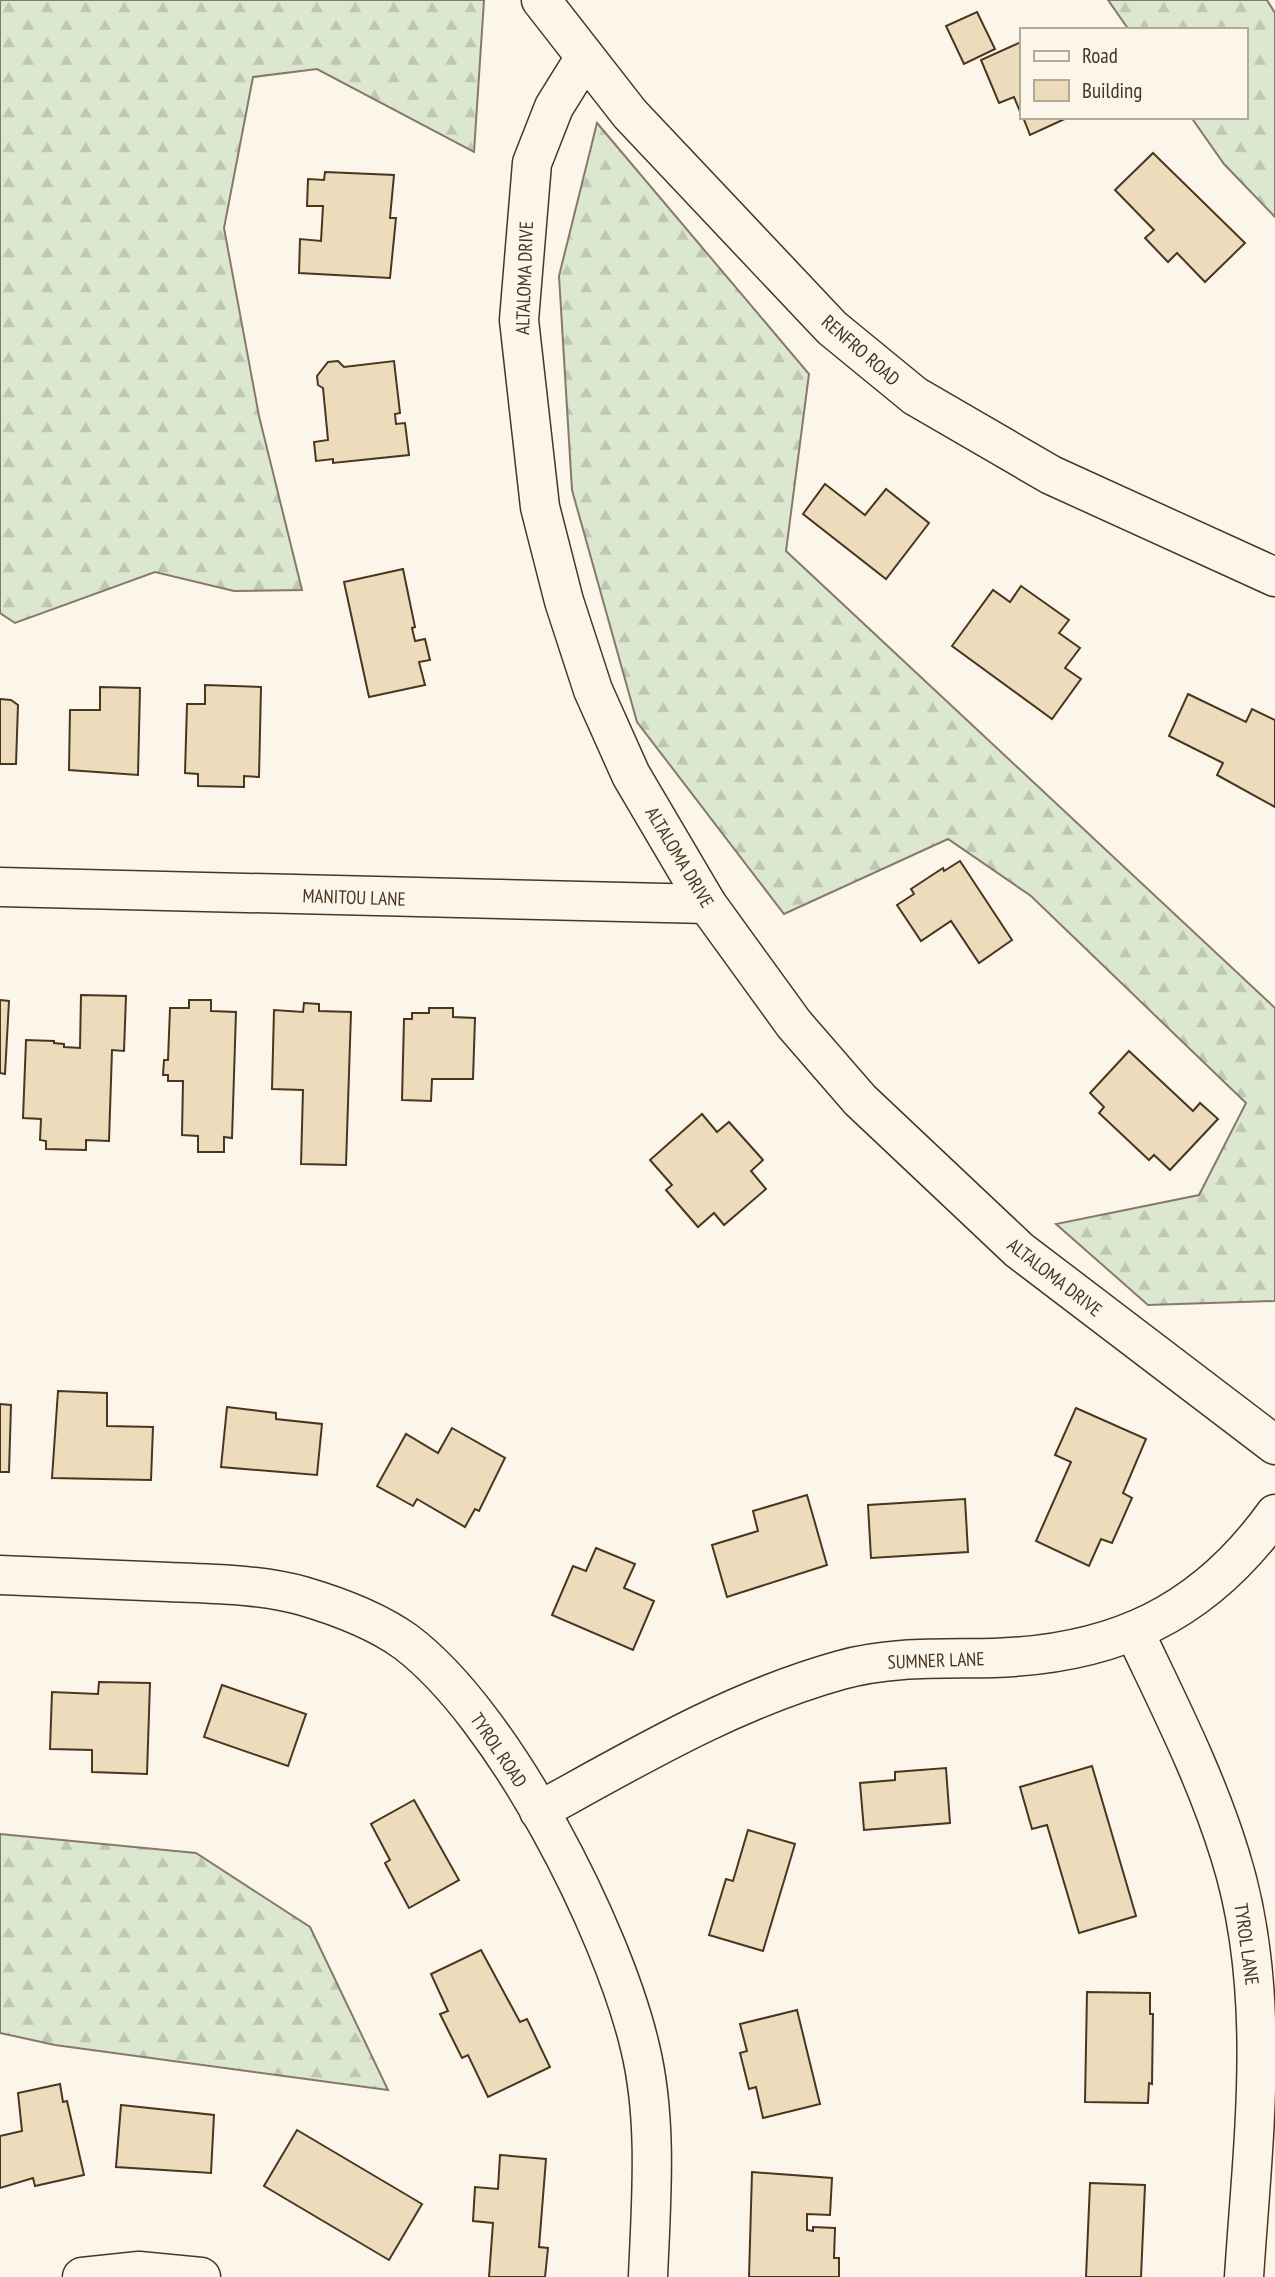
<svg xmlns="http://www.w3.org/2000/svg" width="1275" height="2277" viewBox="0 0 1275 2277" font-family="'PT Sans Narrow',sans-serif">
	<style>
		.forest { fill: url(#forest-firs); stroke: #887966; stroke-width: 2 }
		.building { fill: #ecdcbc; stroke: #4a3520; stroke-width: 2 }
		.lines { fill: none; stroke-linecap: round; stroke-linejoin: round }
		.minor-casing { stroke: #4a3520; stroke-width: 41 }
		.minor { stroke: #fbf6e9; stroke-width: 38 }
		.labels { text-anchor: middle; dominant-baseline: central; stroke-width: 5; stroke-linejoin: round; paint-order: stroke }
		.street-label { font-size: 19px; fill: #4a3520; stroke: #fbf6e9 }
	</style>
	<defs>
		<pattern id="forest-firs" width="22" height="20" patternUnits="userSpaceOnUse" patternTransform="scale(1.75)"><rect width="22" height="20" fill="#dce7d0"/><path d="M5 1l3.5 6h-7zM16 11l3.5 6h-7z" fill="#bec7b2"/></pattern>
	</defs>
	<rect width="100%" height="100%" fill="#fbf6e9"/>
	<!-- forest -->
	<g class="forest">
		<polygon points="0,0 484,0 474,152 317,69 253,77 224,228 259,416 302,590 234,591 155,572 15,623 0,613"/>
		<polygon points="1108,0 1267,0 1275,13 1275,217 1224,164 1191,117 1245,117 1245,30 1129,30"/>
		<polygon points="597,123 809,374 786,551 1275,1008 1275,1301 1148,1305 1056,1224 1199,1195 1246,1103 1031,896 948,839 784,914 637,722 572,490 559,276"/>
		<polygon points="0,1834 196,1853 310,1927 388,2090 55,2045 0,2033"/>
	</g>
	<!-- building -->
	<g class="building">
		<polygon points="977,12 995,49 964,64 946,26"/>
		<polygon points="1021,42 1021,114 1014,97 999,103 981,60"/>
		<polygon points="1023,117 1069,117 1030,135"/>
		<polygon points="1153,153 1245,243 1205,282 1177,253 1168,262 1145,238 1154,230 1115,190"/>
		<polygon points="325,172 394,175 390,218 396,218 390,278 299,273 300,239 321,241 323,206 307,206 308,179 324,180"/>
		<polygon points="338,361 344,367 394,361 400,413 395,414 396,424 405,423 409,455 333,463 333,459 316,461 314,442 328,440 323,388 318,385 317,376 328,362"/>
		<polygon points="825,484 865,515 886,489 929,523 886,579 803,514"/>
		<polygon points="403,569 415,627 412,628 415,641 425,639 430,660 419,662 425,685 369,697 344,582"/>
		<polygon points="1021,586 1069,620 1059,633 1080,648 1065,668 1081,679 1052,719 952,646 993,590 1010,602"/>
		<polygon points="205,685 261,687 259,777 244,776 244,787 198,786 198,774 185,773 187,704 205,704"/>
		<polygon points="100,687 140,688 138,775 69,770 70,710 100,710"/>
		<polygon points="1188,694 1246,722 1252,709 1275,720 1275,807 1217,775 1223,763 1169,736"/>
		<polygon points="0,699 11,700 18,705 16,764 0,764"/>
		<polygon points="960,861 1012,940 979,963 951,921 921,941 897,905 914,894 911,889 943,868 944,871"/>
		<polygon points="81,995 126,996 124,1051 112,1050 109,1141 86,1140 86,1150 46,1149 46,1141 40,1140 41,1119 23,1118 26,1040 54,1041 54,1043 64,1044 64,1047 80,1048"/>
		<polygon points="0,1000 9,1001 5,1074 0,1073"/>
		<polygon points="189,1000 211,1000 211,1011 236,1012 232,1138 224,1137 224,1152 198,1152 198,1136 182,1135 183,1081 168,1081 168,1075 163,1075 164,1060 168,1060 170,1008 189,1008"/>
		<polygon points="304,1003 319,1004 319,1011 351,1012 346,1165 301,1164 303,1090 272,1089 274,1010 303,1012"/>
		<polygon points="429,1008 453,1008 453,1017 475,1018 473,1079 432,1079 431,1101 402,1100 404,1019 412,1019 412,1013 429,1013"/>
		<polygon points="1129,1051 1193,1111 1200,1103 1218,1119 1170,1170 1154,1155 1149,1160 1099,1113 1104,1107 1090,1093"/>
		<polygon points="702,1114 717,1132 729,1122 763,1160 751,1171 766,1189 724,1225 714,1213 698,1227 666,1190 672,1185 650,1160"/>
		<polygon points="58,1391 107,1393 107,1426 153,1427 151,1480 52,1478"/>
		<polygon points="0,1404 11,1405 9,1472 0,1472"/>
		<polygon points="227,1407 276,1413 276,1419 322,1424 317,1475 221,1467"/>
		<polygon points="1076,1408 1146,1439 1123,1493 1132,1498 1112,1543 1101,1539 1089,1566 1036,1541 1071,1462 1055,1455"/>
		<polygon points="452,1428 505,1458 479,1511 475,1509 465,1527 417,1499 413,1506 377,1486 406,1434 438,1453"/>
		<polygon points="807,1495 827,1565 727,1597 712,1545 758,1531 753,1511"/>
		<polygon points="965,1499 968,1552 871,1558 868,1505"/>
		<polygon points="596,1548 635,1564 624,1588 654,1601 633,1650 552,1615 573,1566 586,1571"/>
		<polygon points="99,1682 150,1683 147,1774 92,1772 92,1750 50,1749 52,1692 98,1694"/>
		<polygon points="222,1685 306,1714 288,1766 204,1737"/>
		<polygon points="1092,1766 1136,1916 1079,1933 1047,1825 1032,1829 1020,1787"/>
		<polygon points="946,1768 950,1823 864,1830 860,1783 895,1780 895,1772"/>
		<polygon points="414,1800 459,1880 409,1908 385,1863 390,1860 371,1824"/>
		<polygon points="748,1830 795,1844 763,1951 709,1935 726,1879 733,1881"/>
		<polygon points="481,1950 520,2022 527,2019 550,2067 488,2097 468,2055 462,2058 440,2014 448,2011 431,1974"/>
		<polygon points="1087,1992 1150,1993 1150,2014 1153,2014 1152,2084 1149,2083 1148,2103 1085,2102"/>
		<polygon points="797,2010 820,2104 763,2118 756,2087 749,2089 740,2053 747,2051 740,2024"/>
		<polygon points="60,2084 63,2102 67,2101 84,2175 35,2186 33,2178 0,2188 0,2136 22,2131 18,2093"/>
		<polygon points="121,2105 214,2115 211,2173 116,2167"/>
		<polygon points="297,2130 422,2204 389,2260 264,2186"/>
		<polygon points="500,2155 546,2159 539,2247 548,2248 545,2277 489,2277 493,2223 473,2221 475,2187 498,2189"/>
		<polygon points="752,2172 832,2178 830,2215 807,2214 807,2230 813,2231 813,2227 835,2228 834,2258 839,2258 839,2277 749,2277"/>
		<polygon points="1090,2183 1145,2185 1141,2277 1086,2277"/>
	</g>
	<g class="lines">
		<!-- minor casing -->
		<g class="minor-casing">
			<g id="minor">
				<polyline points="541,0 630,114 832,328 915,396 1051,475 1275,577"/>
				<polyline points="585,57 554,107 532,163 519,320 540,507 564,601 593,690 631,775 707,904 794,1024 860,1100 1019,1250 1275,1445"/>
				<polyline points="0,887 707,904"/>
				<path d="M0 1575C56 1577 113 1580 169 1582 214 1584 259 1584 303 1596 337 1606 377 1621 406 1642 504 1716 612 1928 640 2047 658 2121 651 2202 648 2277"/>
				<path d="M1134 1631C1169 1705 1206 1777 1230 1855 1273 1991 1253 2138 1244 2277"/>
				<path d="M539 1811C637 1757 733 1700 841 1670 891 1656 943 1659 994 1658 1115 1654 1203 1614 1275 1514"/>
				<polyline points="82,2277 139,2271 201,2277"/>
			</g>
		</g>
		<!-- minor -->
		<use href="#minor" class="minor"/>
	</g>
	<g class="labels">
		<!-- street labels -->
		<g class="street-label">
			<text transform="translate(524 278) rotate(-88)">ALTALOMA DRIVE</text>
			<text transform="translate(861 350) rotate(41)">RENFRO ROAD</text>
			<text transform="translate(680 857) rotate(59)">ALTALOMA DRIVE</text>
			<text transform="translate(354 897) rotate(2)">MANITOU LANE</text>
			<text transform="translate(1055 1277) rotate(38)">ALTALOMA DRIVE</text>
			<text transform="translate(936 1660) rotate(-2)">SUMNER LANE</text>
			<text transform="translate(499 1750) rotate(56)">TYROL ROAD</text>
			<text transform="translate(1247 1944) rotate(82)">TYROL LANE</text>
		</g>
	</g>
	<!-- legend -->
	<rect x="1020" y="28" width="228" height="91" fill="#fbf6e9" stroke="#b4a999" stroke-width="2"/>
	<rect x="1034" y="51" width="35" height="10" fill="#fbf6e9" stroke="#b4a999" stroke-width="2"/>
	<text x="1082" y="63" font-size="21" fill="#4a3520">Road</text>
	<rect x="1034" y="80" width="35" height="21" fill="#ecdcbc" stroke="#b4a999" stroke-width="2"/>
	<text x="1082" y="98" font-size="21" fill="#4a3520">Building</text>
</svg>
